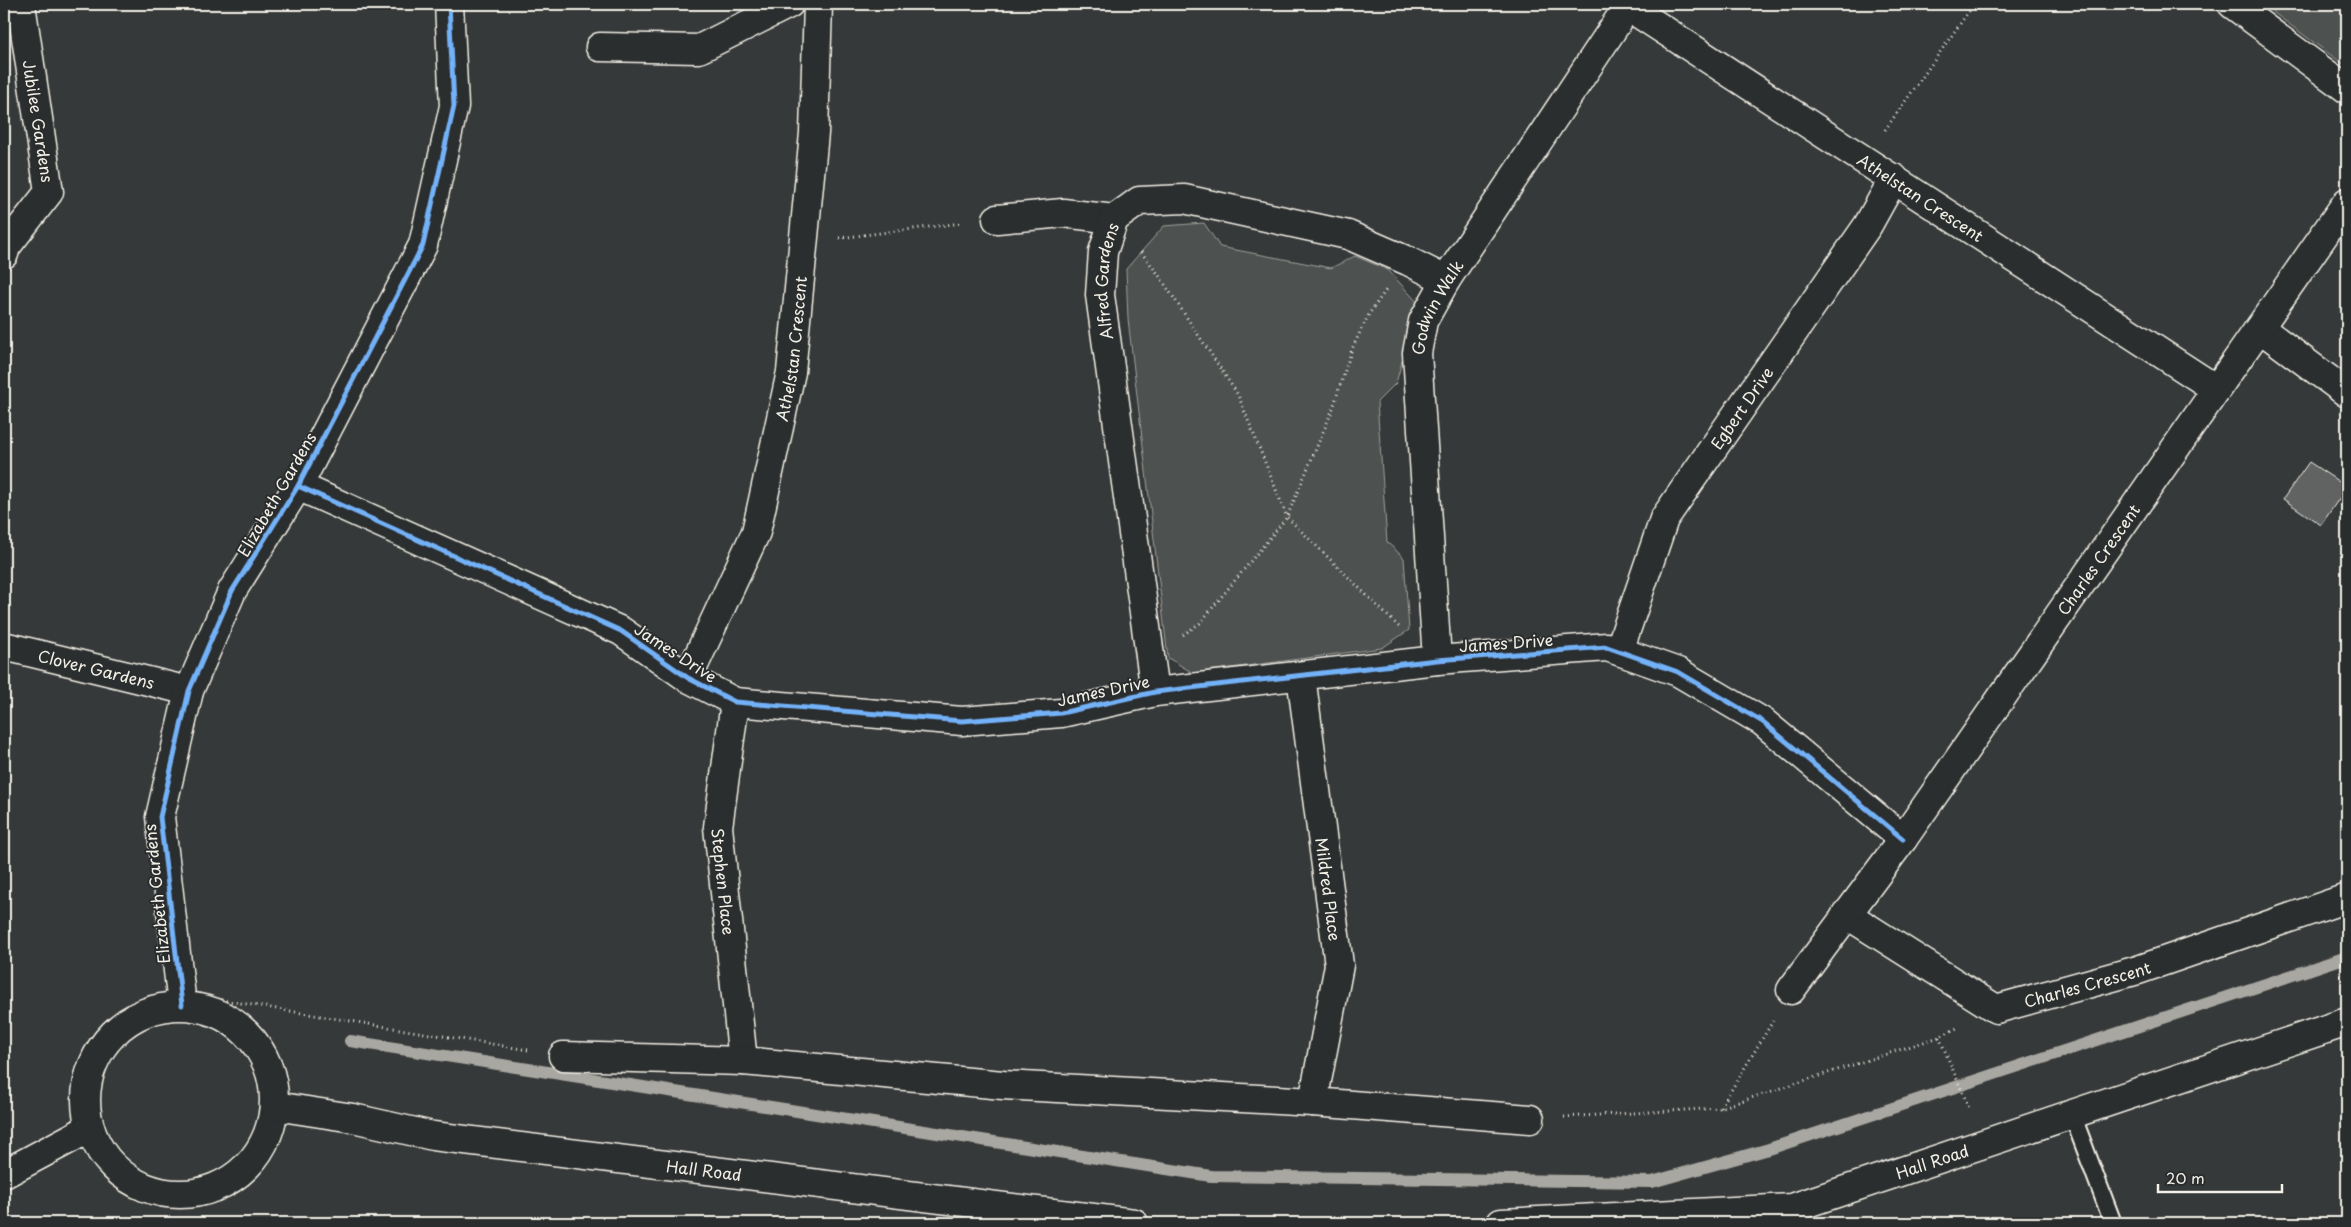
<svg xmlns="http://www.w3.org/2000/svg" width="2351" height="1227" viewBox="0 0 2351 1227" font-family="'Playpen Sans',sans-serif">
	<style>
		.green { fill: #4e514f; stroke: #a1a19c }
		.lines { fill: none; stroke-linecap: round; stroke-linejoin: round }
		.stream { stroke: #a8a7a1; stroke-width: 12 }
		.building { fill: #616362; stroke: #f4f1e8 }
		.service-casing { stroke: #f4f1e8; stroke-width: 20 }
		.minor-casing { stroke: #f4f1e8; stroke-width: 31 }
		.tertiary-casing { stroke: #f4f1e8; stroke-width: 31 }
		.path { stroke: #f4f1e8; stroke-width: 3; stroke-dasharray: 1 4; stroke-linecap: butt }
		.service { stroke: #2a2d2e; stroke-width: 16 }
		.minor { stroke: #2a2d2e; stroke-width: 28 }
		.tertiary { stroke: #2a2d2e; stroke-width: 28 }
		.cycleway-casing { stroke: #2a2d2e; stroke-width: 8 }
		.cycleway { stroke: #73b2f8; stroke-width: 5 }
		.labels { text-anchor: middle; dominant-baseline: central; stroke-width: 4; stroke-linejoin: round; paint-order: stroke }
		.street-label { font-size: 16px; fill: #f4f1e8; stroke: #2a2d2e }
	</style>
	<rect width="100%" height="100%" fill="#363939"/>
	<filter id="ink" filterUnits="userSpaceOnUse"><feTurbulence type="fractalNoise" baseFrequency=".02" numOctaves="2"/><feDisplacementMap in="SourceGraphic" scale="10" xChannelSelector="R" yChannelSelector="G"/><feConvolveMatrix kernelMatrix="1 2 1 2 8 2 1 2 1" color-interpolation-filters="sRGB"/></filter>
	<g filter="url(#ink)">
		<!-- green -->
		<g class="green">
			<polygon points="2262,4 2347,4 2347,67"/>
			<polygon points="1204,223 1220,247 1331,268 1355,256 1388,270 1418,303 1396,383 1377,402 1387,542 1404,558 1409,630 1382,648 1193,673 1168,658 1128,319 1126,269 1164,226"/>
		</g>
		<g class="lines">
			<!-- stream -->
			<polyline class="stream" points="350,1041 1211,1176 1652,1182 1769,1149 2347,957"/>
		</g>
		<!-- building -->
		<polygon class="building" points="2309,462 2347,487 2321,525 2283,499"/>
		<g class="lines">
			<!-- service casing -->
			<g class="service-casing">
				<polyline id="service" points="2072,1114 2113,1223"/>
			</g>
			<!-- minor casing -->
			<g class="minor-casing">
				<g id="minor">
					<path id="s1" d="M1624 4 2216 389"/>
					<polyline points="2232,4 2347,89"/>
					<polyline points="600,47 699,49 789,4"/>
					<polyline points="997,219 1063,213 1114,219"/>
					<polyline points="4,254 6,247 49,192 21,4"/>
					<polyline points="2261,329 2347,393"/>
					<polyline points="298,486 621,631 688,678 735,702 962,721 1061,713 1155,692 1437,660 1607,647 1678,672 1763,722 1903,839"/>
					<path id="s2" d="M4 646 189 691"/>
					<path id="s3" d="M1619 651 1664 519 1868 225 1894 178"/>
					<path id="s4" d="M1437 660 1417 353 1423 321 1446 280 1628 6"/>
					<path id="s5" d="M1301 676 1339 965 1313 1102"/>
					<path id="s6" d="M688 678 756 532 791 372 814 133 818 4"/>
					<path id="s7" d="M1155 692 1100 295 1103 252 1114 219 1139 201 1184 199 1348 235 1408 261 1446 280"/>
					<path id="s8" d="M735 702 718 827 743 1061"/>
					<path id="s9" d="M1846 914 1996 1009 2138 970 2347 898"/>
					<path id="s10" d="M1791 990 1903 839 2347 202"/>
					<polyline points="182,1005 160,817 189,691 232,591 298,486 423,245 454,106 449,4"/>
					<polyline points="563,1056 743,1061 1003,1085 1313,1102 1530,1119"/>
				</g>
			</g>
			<!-- tertiary casing -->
			<g class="tertiary-casing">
				<g id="tertiary">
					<circle cx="180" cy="1100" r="94"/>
					<path id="s11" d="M275 1106 353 1118 433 1136 1134 1223"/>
					<polyline points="4,1174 90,1128"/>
					<path id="s12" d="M1501 1223 1792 1208 2347 1022"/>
				</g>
			</g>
			<!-- path -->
			<g class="path">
				<polyline points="1885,130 1974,4"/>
				<polyline points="839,238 962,223"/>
				<polyline points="1141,252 1158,274 1238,395 1287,517 1399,627"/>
				<polyline points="1183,635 1200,623 1287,517 1332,411 1352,349 1369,314 1386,290"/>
				<polyline points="216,999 528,1050"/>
				<polyline points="1939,1037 1970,1110"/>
				<polyline points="1721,1107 1773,1021"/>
				<polyline points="1564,1117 1720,1108 1939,1037 1959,1027"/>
			</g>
			<!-- service -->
			<use href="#service" class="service"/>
			<!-- minor -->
			<use href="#minor" class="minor"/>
			<!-- tertiary -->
			<use href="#tertiary" class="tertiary"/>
			<!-- cycleway casing -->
			<g class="cycleway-casing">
				<g id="cycleway">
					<polyline points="298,486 621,631 688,678 735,702 962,721 1061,713 1155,692 1437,660 1607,647 1678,672 1763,722 1903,839"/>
					<polyline points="182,1005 160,817 189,691 232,591 298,486 423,245 454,106 449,4"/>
				</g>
			</g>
			<!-- cycleway -->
			<use href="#cycleway" class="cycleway"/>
		</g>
	</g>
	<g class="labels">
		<!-- street labels -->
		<g class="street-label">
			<text transform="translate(39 121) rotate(81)">Jubilee Gardens</text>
			<text stroke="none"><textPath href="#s1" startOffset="354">Athelstan Crescent</textPath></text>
			<text stroke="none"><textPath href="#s7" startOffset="415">Alfred Gardens</textPath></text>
			<text stroke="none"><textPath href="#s4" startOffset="358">Godwin Walk</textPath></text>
			<text stroke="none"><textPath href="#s6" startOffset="348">Athelstan Crescent</textPath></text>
			<text stroke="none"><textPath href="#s3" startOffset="275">Egbert Drive</textPath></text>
			<text transform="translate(276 494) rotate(-60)">Elizabeth Gardens</text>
			<text stroke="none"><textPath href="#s10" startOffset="529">Charles Crescent</textPath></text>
			<text transform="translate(1506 642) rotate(-4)">James Drive</text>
			<text transform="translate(676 652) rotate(33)">James Drive</text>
			<text stroke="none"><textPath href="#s2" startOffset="95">Clover Gardens</textPath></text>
			<text transform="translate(1103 690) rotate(-12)">James Drive</text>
			<text stroke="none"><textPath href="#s8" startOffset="181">Stephen Place</textPath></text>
			<text stroke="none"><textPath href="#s5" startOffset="215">Mildred Place</textPath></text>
			<text transform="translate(156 894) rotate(-96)">Elizabeth Gardens</text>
			<text stroke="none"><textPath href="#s9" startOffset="272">Charles Crescent</textPath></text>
			<text stroke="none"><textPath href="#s12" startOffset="439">Hall Road</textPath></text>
			<text stroke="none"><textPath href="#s11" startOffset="434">Hall Road</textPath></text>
		</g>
	</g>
	<!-- margin -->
	<rect width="2351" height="1227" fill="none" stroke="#2a2d2e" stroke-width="20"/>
	<rect x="10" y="10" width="2331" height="1207" fill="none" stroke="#f4f1e8" stroke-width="2" filter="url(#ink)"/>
	<!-- scale -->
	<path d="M2158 1184v8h124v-8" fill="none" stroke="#f4f1e8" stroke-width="2.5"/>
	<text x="2166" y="1184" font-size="15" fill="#f4f1e8" stroke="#2a2d2e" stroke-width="4" paint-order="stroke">20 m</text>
</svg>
